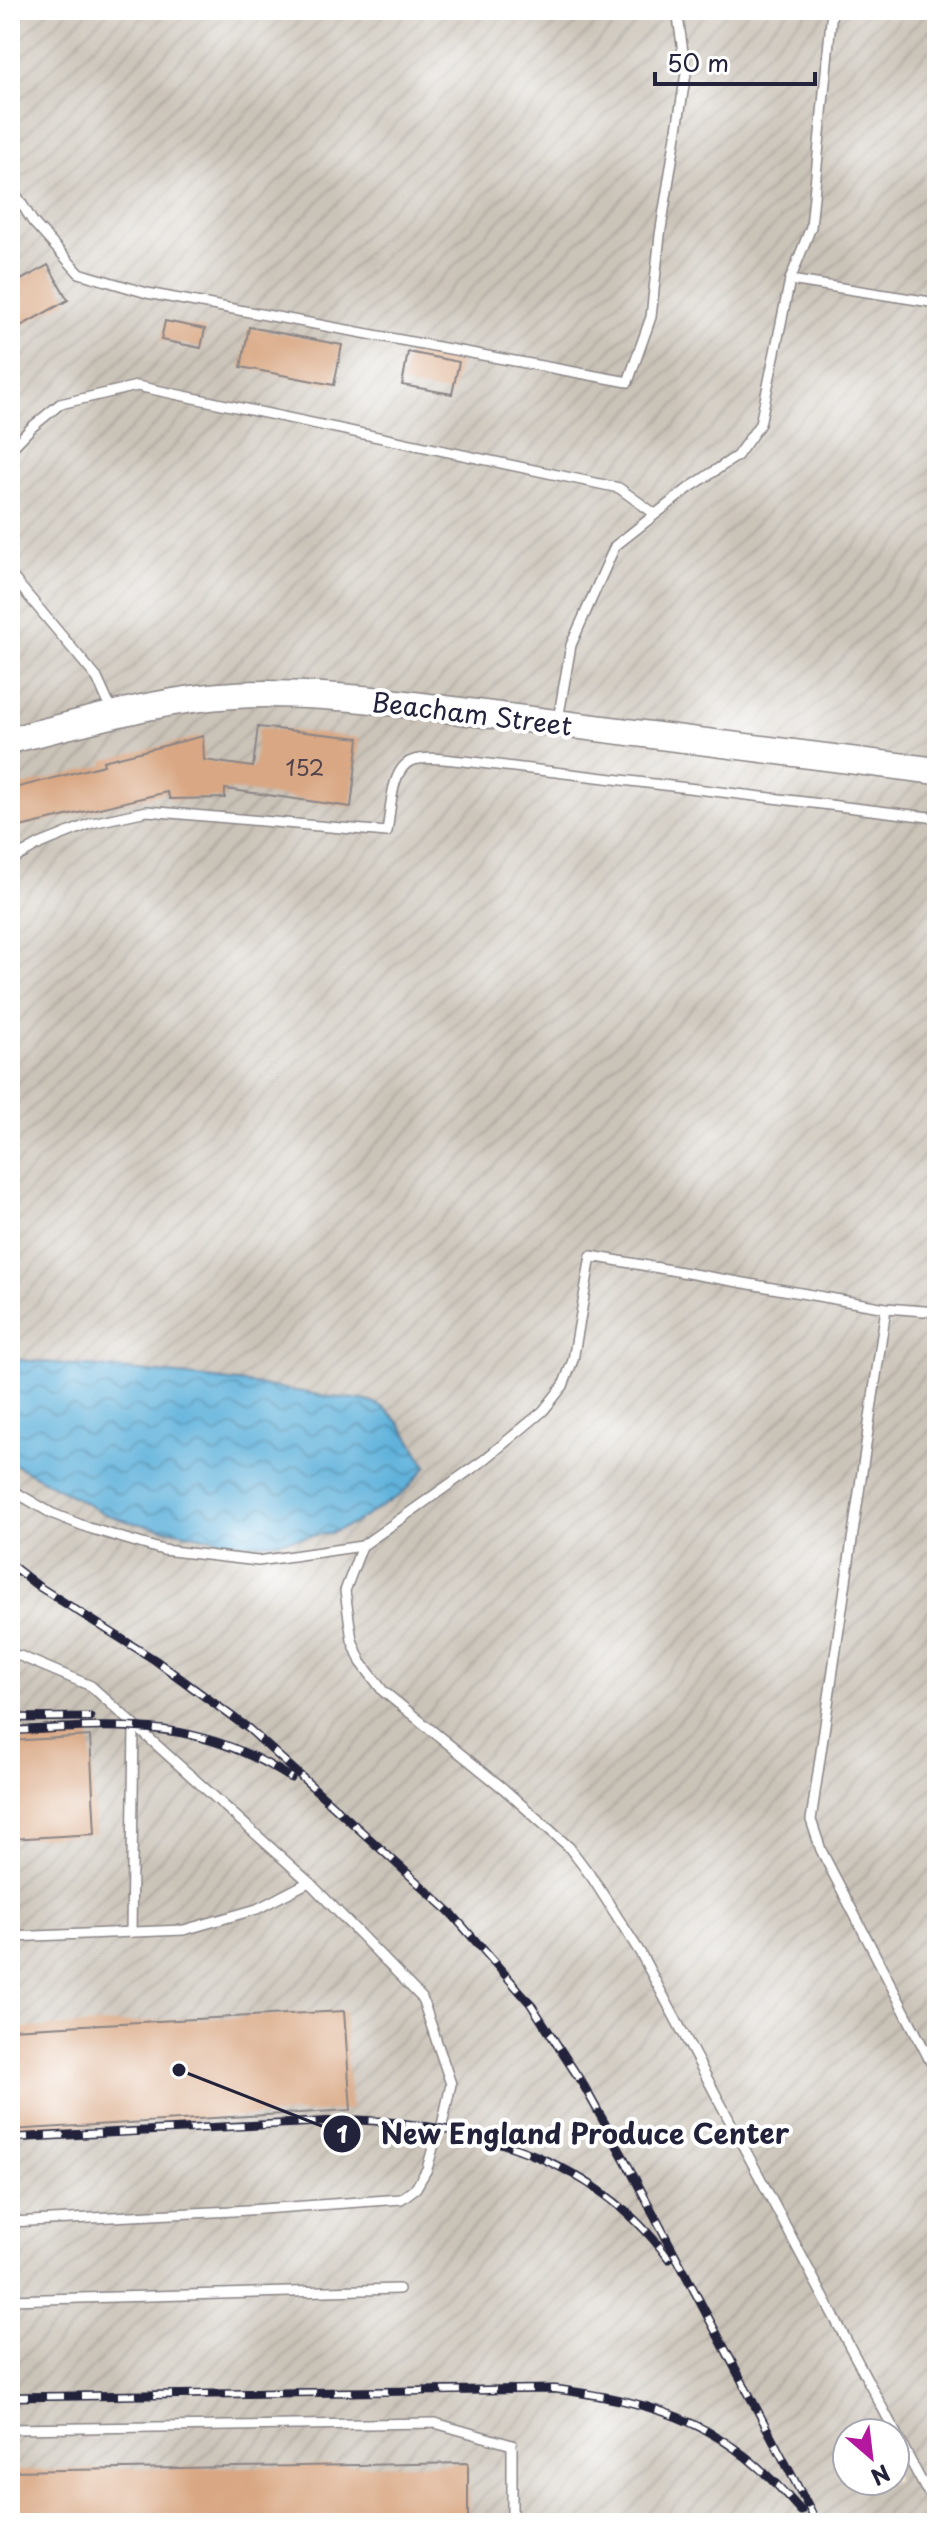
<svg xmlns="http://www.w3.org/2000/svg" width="947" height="2533" viewBox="0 0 947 2533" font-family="'Playpen Sans',sans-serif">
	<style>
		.industrial { fill: url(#industrial-furrows); fill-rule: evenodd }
		.water { fill: url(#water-waves); stroke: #416a8b; stroke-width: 2 }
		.building { fill: #d9a783 }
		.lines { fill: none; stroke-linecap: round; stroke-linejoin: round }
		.lane-casing { stroke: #8b8586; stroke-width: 12 }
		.secondary-casing { stroke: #8b8586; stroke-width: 29 }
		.lane { stroke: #fff; stroke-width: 9 }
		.secondary { stroke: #fff; stroke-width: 26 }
		.rail-casing { stroke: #22223b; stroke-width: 9 }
		.rail { stroke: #fff; stroke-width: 6; stroke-dasharray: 18; stroke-linecap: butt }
		.labels { text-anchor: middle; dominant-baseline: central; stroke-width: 8; stroke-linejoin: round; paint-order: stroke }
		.number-label { font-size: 22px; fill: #50434d }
		.street-label { font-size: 26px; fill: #22223b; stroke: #fff }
		.leader { fill: none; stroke: #22223b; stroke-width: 3 }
		.callout-dot { fill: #22223b; stroke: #fff; stroke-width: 3 }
		.mark-label { font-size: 24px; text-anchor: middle; font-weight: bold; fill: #fff }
		.callout-label { font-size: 28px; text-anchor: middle; font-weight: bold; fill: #22223b; stroke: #fff; stroke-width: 8; stroke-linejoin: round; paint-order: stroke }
	</style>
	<defs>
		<pattern id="industrial-furrows" width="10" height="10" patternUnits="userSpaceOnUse" patternTransform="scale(2)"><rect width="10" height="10" fill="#cac3b8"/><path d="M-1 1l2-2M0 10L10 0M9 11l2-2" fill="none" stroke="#ada79f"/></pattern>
		<pattern id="water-waves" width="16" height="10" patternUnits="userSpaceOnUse" patternTransform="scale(2)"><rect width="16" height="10" fill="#60b2db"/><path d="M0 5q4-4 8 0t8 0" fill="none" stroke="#4f90b3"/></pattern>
	</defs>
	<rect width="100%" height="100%" fill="#fff"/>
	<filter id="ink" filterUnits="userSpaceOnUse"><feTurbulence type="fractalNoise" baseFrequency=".0125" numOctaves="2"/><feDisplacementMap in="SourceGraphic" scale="16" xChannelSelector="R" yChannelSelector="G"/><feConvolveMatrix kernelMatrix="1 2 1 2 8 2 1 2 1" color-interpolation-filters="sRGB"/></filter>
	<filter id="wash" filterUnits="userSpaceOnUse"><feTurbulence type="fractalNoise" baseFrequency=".006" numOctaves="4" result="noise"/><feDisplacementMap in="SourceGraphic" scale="32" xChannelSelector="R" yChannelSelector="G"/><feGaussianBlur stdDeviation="1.8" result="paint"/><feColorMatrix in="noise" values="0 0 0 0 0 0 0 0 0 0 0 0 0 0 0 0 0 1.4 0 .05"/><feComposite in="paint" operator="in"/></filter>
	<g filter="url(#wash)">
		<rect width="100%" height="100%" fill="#f4e8d1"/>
		<!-- industrial -->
		<path class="industrial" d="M10 10H937V2523H10ZM847 2433H895V2481H847Z"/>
		<!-- water -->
		<path class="water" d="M10 1359C115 1369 221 1376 324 1396 342 1399 361 1397 378 1405 402 1417 412 1446 427 1466L402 1494 353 1524 331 1533 265 1543 241 1544 130 1522 105 1514 10 1462Z"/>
		<g id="blocks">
			<!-- building -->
			<g class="building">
				<polygon points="48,265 68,300 10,332 10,286"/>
				<polygon points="165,321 205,329 201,348 161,340"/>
				<polygon points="249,327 342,345 334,385 241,367"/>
				<polygon points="408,352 459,362 452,394 402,385"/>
				<polygon points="258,727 359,738 351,807 225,789 225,798 170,799 167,792 20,827 11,789 104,765 103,761 203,736 204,760 253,767"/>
				<polygon points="90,1736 95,1834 10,1839 10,1741"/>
				<polygon points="344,2011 351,2110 10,2130 10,2029"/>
				<polygon points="468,2463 468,2523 10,2523 10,2471"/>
			</g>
		</g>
	</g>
	<g filter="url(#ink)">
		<use href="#blocks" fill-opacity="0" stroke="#8b8586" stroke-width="2"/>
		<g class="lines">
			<!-- lane casing -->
			<g class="lane-casing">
				<g id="lane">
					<polyline points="10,185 33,222 79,273 147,293 628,382 651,317 660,235 686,73 677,10"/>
					<polyline points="790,280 811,227 832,10"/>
					<polyline points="10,450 32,427 60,404 137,386 619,488 655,514"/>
					<polyline points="10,574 97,678 113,713"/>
					<polyline points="558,720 571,645 615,546 689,488 737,456 760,424 790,280 937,303"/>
					<path d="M10 861 40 844 92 823 147 811 387 832C391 812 390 766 414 760 429 756 449 760 464 761L937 818"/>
					<polyline points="886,1308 811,1820 821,1850 937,2074"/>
					<polyline points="10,1489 51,1513 89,1528 163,1550 258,1561 362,1546 484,1460 543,1411 563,1386 573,1360 591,1256 886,1308 937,1312"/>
					<polyline points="362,1546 345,1591 352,1640 361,1662 383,1691 504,1789 569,1847 593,1879 641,1954 925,2488 937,2503"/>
					<polyline points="10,1655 20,1656 91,1686 309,1882 422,1998 451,2084 441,2130 436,2137 427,2169 416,2188 401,2199 233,2211 10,2222"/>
					<polyline points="131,1932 134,1727"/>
					<polyline points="10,1937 184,1930 257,1909 309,1882"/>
					<polyline points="10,2300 399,2289"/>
					<polyline points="10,2429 435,2423 512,2445 512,2523"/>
				</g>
			</g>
			<!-- secondary casing -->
			<g class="secondary-casing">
				<path id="secondary" d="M10 740C83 723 158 699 234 695 283 692 333 696 382 701L937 771"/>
			</g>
			<!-- lane -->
			<use href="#lane" class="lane"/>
			<!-- secondary -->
			<use href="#secondary" class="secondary"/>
			<!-- rail casing -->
			<g class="rail-casing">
				<g id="rail">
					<polyline points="10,1564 38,1586 155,1660 249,1729 451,1913 530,2003 584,2086 625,2160 817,2523"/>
					<polyline points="10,1718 90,1717"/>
					<path d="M10 1731C119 1725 195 1716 291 1778"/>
					<path d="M10 2138 358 2120C477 2125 596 2159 669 2259"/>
					<path d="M10 2397 555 2389C665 2404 726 2424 801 2511"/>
				</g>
			</g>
			<!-- rail -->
			<use href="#rail" class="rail"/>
		</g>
	</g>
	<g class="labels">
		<!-- number labels -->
		<g class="number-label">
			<text x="305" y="766">152</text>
		</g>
		<!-- street labels -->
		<g class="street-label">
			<text transform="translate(472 713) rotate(7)">Beacham Street</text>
		</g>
	</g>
	<!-- callouts -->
	<path class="leader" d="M179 2070L342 2134"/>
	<g class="callout-dot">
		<circle cx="179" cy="2070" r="8"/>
		<circle cx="342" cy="2134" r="20"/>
	</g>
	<g class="mark-label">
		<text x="342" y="2143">1</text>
	</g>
	<g class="callout-label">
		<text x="585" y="2144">New England Produce Center</text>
	</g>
	<!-- margin -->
	<rect width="947" height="2533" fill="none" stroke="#fff" stroke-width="40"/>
	<!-- north arrow -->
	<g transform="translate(871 2457) rotate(152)"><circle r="38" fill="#ffffff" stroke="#a7a7b1" stroke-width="2"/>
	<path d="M0-6L14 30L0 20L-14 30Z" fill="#b5179e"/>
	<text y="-12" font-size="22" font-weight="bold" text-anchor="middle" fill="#22223b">N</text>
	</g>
	<!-- scale -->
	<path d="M655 72v12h160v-12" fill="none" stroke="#22223b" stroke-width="4"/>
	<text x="667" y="72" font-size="24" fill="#22223b" stroke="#ffffff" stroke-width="6" paint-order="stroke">50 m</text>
</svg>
